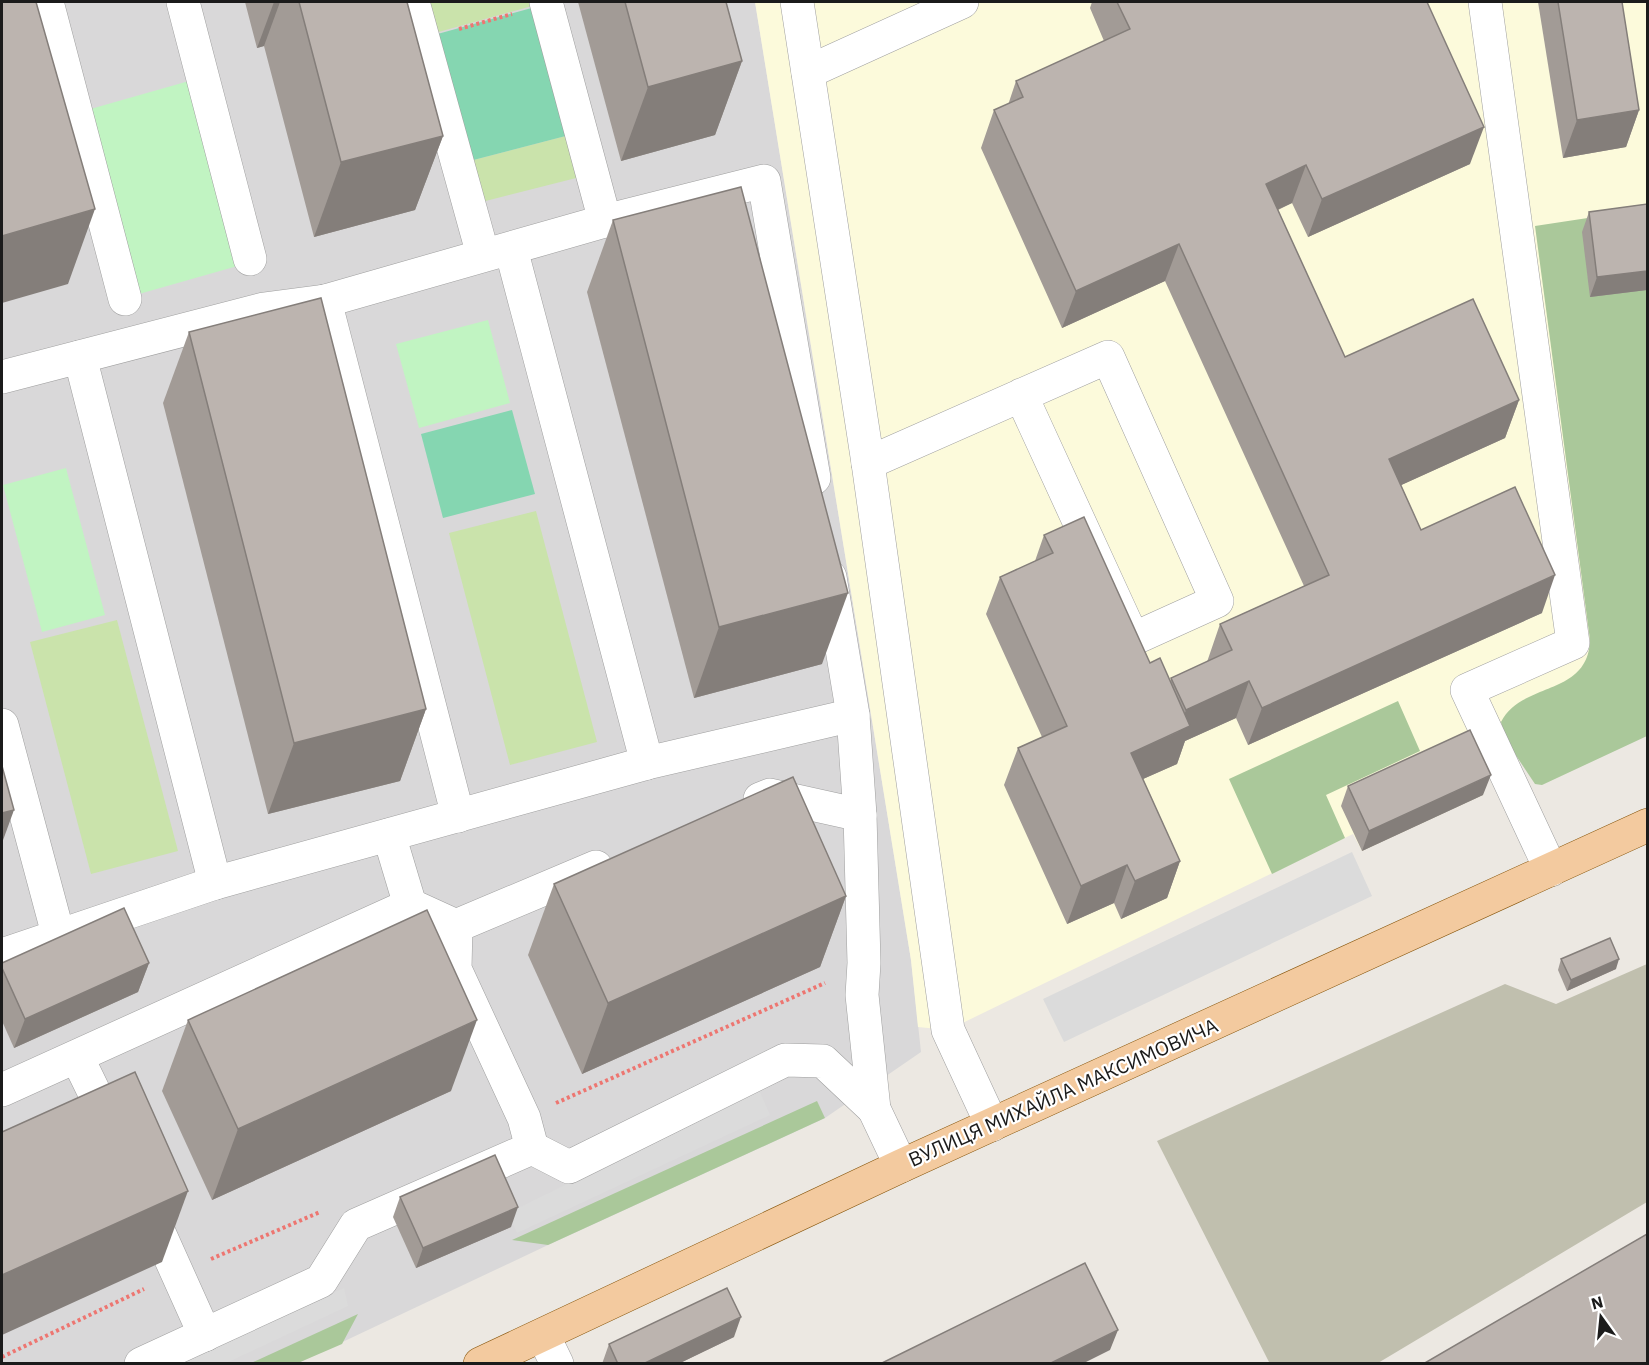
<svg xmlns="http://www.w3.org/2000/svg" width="1649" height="1365" viewBox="0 0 1649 1365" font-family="'IBM Plex Sans',sans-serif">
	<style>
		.residential { fill: #d9d8d9 }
		.education { fill: #fcfadb }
		.construction { fill: #c0bfae }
		.grass { fill: #cae3ab }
		.forest { fill: #aac89a }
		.park { fill: #c1f4c2 }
		.pitch { fill: #85d6b1 }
		.parking { fill: #dbdbdb }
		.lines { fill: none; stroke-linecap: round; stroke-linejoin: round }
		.minor-casing { stroke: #9f9f9f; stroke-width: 34 }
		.major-casing { stroke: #87560c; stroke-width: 34 }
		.path { stroke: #ed7671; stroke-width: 4; stroke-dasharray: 3 3; stroke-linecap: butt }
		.minor { stroke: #fff; stroke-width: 33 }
		.major { stroke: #f3ca9f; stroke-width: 33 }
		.wall { fill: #a29b96 }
		.shaded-wall { fill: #847e7a }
		.building { fill: #bcb4af; stroke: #847e7a; stroke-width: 1.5 }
		.labels { text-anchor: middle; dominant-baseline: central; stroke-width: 4.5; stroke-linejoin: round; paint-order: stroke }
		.street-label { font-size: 20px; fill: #1b1b1b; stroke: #fff }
	</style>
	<rect width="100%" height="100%" fill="#ece8e2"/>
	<!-- residential -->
	<polygon class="residential" points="2,2 755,2 911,960 921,1052 825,1118 548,1245 298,1363 2,1364"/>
	<!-- education -->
	<polygon class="education" points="755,2 1647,2 1647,695 1474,773 1483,795 1362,851 1353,834 948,1030 918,1027 911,960"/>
	<!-- construction -->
	<polygon class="construction" points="1647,964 1647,1202 1378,1363 1269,1362 1157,1141 1505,984 1556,1004"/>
	<!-- grass -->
	<g class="grass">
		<polygon points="419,2 539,2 539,4 428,35"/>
		<polygon points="581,132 592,174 474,204 458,164"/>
		<polygon points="536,511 597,742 510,765 449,533"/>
		<polygon points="117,620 178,851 91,874 30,642"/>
	</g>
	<!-- forest -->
	<g class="forest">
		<path d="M1647 209V736L1542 785 1535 784 1505 739 1501 722C1522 681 1588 697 1590 640L1535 226Z"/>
		<polygon points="1398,701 1420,751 1326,795 1345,838 1272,874 1229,779"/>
		<polygon points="817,1101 825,1118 548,1245 512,1240"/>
		<polygon points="358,1314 342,1344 298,1363 251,1363"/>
	</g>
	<!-- park -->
	<g class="park">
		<polygon points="189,81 241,265 139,294 87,110"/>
		<polygon points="488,320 510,403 419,428 396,344"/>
		<polygon points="66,468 105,615 42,632 3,485"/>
	</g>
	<!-- pitch -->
	<g class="pitch">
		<polygon points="546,4 581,132 458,164 423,38"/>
		<polygon points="512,410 535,494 443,518 421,434"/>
	</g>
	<!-- parking -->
	<g class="parking">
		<polygon points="1352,852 1372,896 1064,1042 1043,999"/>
		<polygon points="759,1090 770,1115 517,1233 508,1213"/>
		<polygon points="344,1288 348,1306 226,1363 180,1364"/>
	</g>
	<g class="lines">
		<!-- minor casing -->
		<g class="minor-casing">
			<g id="minor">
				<polyline points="47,2 125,299"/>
				<polyline points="183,2 250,259"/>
				<polyline points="413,2 483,255"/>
				<polyline points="546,2 605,221"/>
				<polyline points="797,2 868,463 948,1030 992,1125"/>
				<polyline points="1485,2 1573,643 1467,690 1551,870"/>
				<polyline points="808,72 962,2"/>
				<polyline points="511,249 647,763"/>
				<polyline points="325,301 458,816"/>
				<polyline points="80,357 215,883"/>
				<polyline points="2,377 264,309 325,301 605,221 764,181 814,478"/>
				<polyline points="868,463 1108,357 1217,601 1133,639 1021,395"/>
				<polyline points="830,577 853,715 860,815 864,963 862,995 874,1109 901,1166"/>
				<polyline points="2,725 58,934"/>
				<polyline points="760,799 770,795 860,815"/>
				<polyline points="389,835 410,905"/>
				<polyline points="456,926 455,969 524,1118 532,1148"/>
				<polyline points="2,955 215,883 647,763 853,715"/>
				<polyline points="77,1057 113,1131"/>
				<polyline points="2,1090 410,905 456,926 596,867"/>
				<polyline points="148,1208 205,1335"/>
				<polyline points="543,1335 557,1364"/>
				<polyline points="141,1364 321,1281 356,1225 532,1148 569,1167 785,1060 823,1061 874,1109"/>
			</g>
		</g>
		<!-- major casing -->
		<g class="major-casing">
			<polyline id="major" points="480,1364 901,1166 1648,825"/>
		</g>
		<!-- path -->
		<g class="path">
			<polyline points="459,29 512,14"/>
			<polyline points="556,1103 825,983"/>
			<polyline points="211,1259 320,1212"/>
			<polyline points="2,1357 144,1289"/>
		</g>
		<!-- minor -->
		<use href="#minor" class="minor"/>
		<!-- major -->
		<use href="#major" class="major"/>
	</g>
	<!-- wall -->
	<g class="wall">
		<polygon points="245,2 407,2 443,136 415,210 314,237 264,46 257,48"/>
		<polygon points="578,2 726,2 742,61 715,135 621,161"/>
		<polygon points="1092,2 1427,2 1470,164 1308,237 1292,203 1278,210 1345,357 1519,400 1505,438 1401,485 1421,530 1542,613 1248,745 1236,718 1185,741 1177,764 1143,779 1180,861 1167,898 1121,919 1114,903 1067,924 1004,785 1018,748 1042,737 986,614 1000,577 1035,561 1044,535 1150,663 1170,682 1171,678 1207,662 1220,624 1304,586 1165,281 1062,328 981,148 994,110 1008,105 1016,81 1104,41 1090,8"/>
		<polygon points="1538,2 1622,2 1639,110 1626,147 1563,158"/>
		<polygon points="1647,204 1647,290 1590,297 1582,232 1589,212"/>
		<polygon points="613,220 822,664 694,698 587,292"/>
		<polygon points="189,332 426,709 400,781 268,814 163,403"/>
		<polygon points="1348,786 1483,795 1362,851 1341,806"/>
		<polygon points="554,884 846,896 820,967 582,1074 528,955"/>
		<polygon points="1561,959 1616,969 1567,991 1558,970"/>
		<polygon points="2,963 149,963 138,992 14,1048 2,1021"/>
		<polygon points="188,1020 451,1091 212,1200 162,1091"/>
		<polygon points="400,1197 511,1227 416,1268 393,1217"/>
		<polygon points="734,1337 678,1364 602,1364 609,1344"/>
	</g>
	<!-- shaded-wall -->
	<g class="shaded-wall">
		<polygon points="274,2 280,2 264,46 257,48"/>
		<polygon points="742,61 715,135 621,161 648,87"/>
		<polygon points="1639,110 1626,147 1563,158 1577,120"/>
		<polygon points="1484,127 1470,164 1308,237 1322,199"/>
		<polygon points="443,136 415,210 314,237 341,162"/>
		<polygon points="1306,165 1292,203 1252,221 1266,184"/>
		<polygon points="95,209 68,284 2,303 2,236"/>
		<polygon points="1179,244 1165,281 1062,328 1076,291"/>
		<polygon points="1647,271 1647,290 1590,297 1597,277"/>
		<polygon points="1519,400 1505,438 1375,497 1389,459"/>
		<polygon points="1555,575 1542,613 1248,745 1262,708"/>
		<polygon points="848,593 822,664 694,698 719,627"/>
		<polygon points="1249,681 1236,718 1185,741 1177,764 1118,790 1131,753 1178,732 1186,710"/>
		<polygon points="426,709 400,781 268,814 294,743"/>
		<polygon points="1491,775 1483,795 1362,851 1369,831"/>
		<polygon points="14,810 2,843 2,813"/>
		<polygon points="1180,861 1167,898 1121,919 1135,881"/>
		<polygon points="1127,865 1114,903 1067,924 1081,886"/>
		<polygon points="846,896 820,967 582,1074 608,1003"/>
		<polygon points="1619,959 1616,969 1567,991 1571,980"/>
		<polygon points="149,963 138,992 14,1048 25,1019"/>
		<polygon points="477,1020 451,1091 212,1200 238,1129"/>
		<polygon points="188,1191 162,1262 2,1335 2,1275"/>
		<polygon points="518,1207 511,1227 416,1268 423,1248"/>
		<polygon points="741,1317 734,1337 678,1364 643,1364"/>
		<polygon points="1118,1330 1110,1350 1082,1364 1049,1364"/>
	</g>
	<!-- building -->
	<g class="building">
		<polygon points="2,2 36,2 95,209 2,236"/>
		<polygon points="299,2 407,2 443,136 341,162"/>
		<polygon points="625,2 726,2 742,61 648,87"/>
		<polygon points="1117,2 1427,2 1484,127 1322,199 1306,165 1266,184 1345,357 1473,299 1519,400 1389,459 1421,530 1515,487 1555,575 1262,708 1249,681 1186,710 1171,678 1232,650 1220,624 1329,575 1179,244 1076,291 994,110 1023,97 1016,81 1130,29"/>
		<polygon points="1558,2 1622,2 1639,110 1577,120"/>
		<polygon points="741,187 848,593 719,627 613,220"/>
		<polygon points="1647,204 1647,271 1597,277 1589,212"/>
		<polygon points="321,298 426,709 294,743 189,332"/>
		<polygon points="1084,517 1150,663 1160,658 1190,726 1131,753 1180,861 1135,881 1127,865 1081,886 1018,748 1067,726 1000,577 1053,553 1044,535"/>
		<polygon points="1470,730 1491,775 1369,831 1348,786"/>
		<polygon points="2,766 14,810 2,813"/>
		<polygon points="793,777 846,896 608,1003 554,884"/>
		<polygon points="124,908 149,963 25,1019 2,968 2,963"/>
		<polygon points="427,910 477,1020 238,1129 188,1020"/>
		<polygon points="1610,938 1619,959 1571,980 1561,959"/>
		<polygon points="135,1072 188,1191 2,1275 2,1132"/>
		<polygon points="495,1155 518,1207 423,1248 400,1197"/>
		<polygon points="1647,1234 1647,1364 1423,1364"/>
		<polygon points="1085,1263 1118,1330 1049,1364 880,1364"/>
		<polygon points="727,1288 741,1317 643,1364 618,1364 609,1344"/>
	</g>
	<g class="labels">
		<!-- street labels -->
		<g class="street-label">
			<text transform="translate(1063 1092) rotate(-24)">ВУЛИЦЯ МИХАЙЛА МАКСИМОВИЧА</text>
		</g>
	</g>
	<!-- border -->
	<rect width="1649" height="1365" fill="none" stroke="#1b1b1b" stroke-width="6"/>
	<!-- north arrow -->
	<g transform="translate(1601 1317) rotate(345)" stroke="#ffffff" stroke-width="4.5" paint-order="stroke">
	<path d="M0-4.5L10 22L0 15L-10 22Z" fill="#1b1b1b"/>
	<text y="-9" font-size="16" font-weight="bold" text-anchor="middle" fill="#1b1b1b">N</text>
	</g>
</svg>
